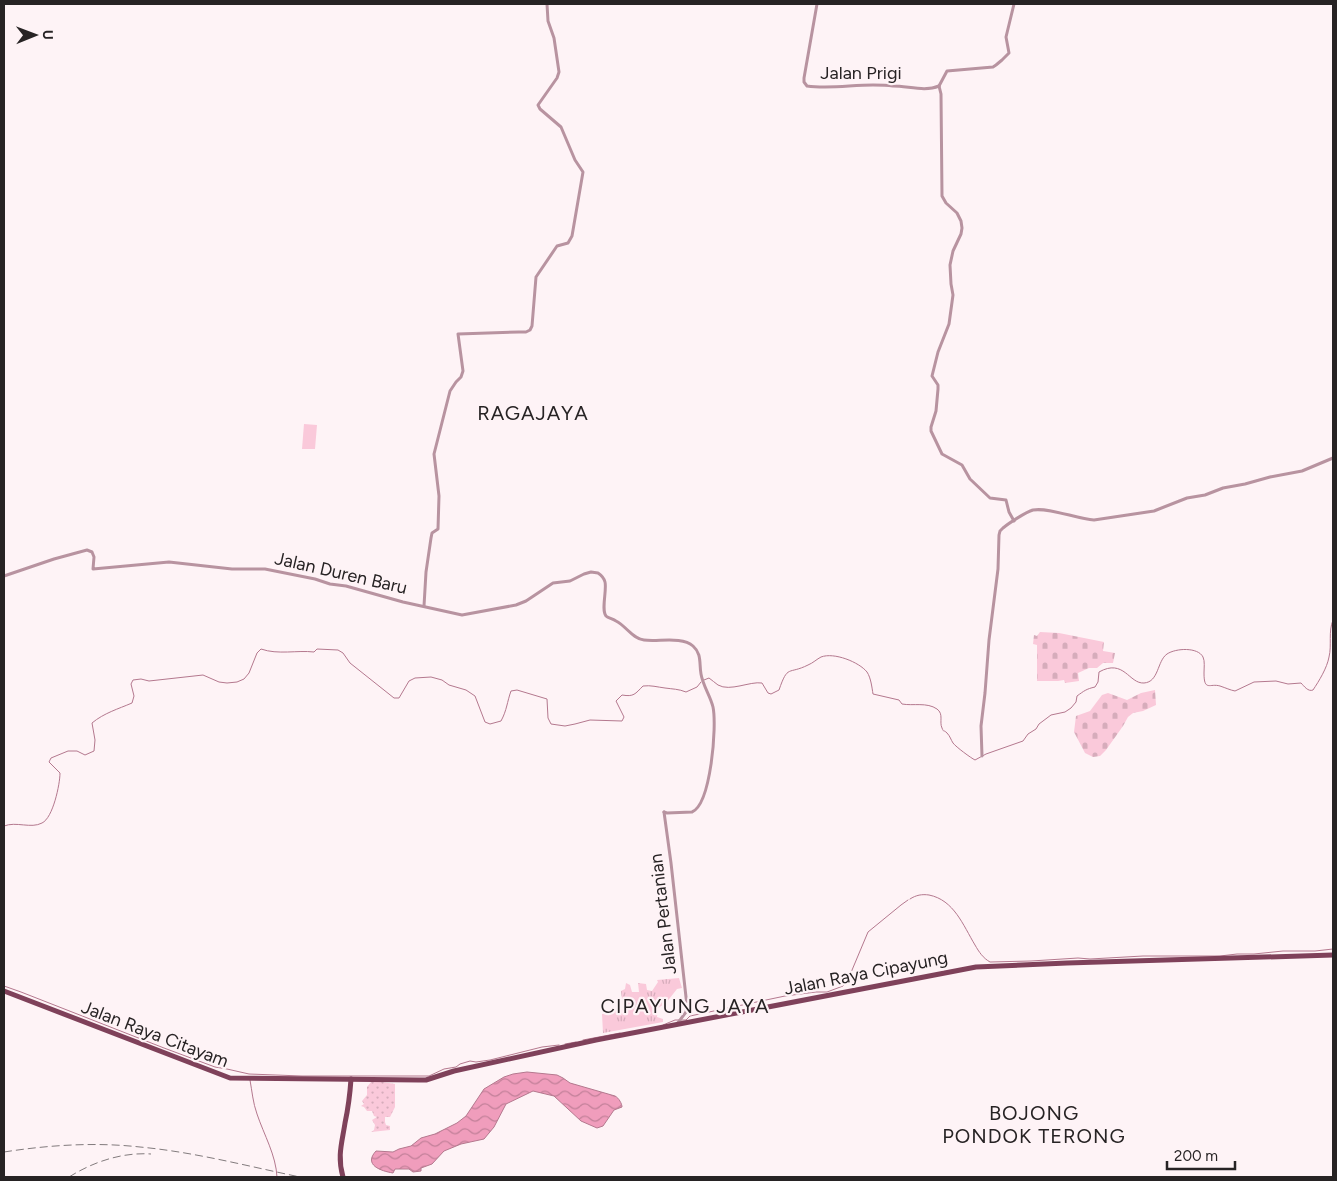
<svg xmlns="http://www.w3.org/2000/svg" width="1337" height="1181" viewBox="0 0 1337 1181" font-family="Figtree,sans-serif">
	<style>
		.grass { fill: url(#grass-tufts) }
		.cemetery { fill: url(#cemetery-stones) }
		.park { fill: url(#park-dots) }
		.garden { fill: #fac9da }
		.water { fill: url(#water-waves); stroke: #b4788e }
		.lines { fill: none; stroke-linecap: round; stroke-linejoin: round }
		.stream { stroke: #b4788e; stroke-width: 1 }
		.minor { stroke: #b893a0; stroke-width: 3 }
		.major { stroke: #7f415a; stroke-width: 5 }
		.rail { stroke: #827b7d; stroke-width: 1; stroke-dasharray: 8 4; stroke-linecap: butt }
		.labels { text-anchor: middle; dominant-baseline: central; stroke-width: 4.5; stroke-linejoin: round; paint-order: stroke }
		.street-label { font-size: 18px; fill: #272324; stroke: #fef3f6 }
		.quarter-label { font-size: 20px; letter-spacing: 1px; fill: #272324; stroke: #fef3f6 }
	</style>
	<defs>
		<pattern id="grass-tufts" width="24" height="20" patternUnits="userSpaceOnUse" patternTransform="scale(1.25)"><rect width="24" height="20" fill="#fac9da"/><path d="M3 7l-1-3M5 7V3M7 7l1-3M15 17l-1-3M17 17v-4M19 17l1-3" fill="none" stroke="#d6acbb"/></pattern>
		<pattern id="cemetery-stones" width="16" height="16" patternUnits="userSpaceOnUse" patternTransform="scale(1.25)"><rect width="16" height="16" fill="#fac9da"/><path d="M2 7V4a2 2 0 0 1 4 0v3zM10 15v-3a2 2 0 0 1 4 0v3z" fill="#d6acbb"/></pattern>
		<pattern id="park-dots" width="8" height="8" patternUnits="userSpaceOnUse" patternTransform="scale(1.25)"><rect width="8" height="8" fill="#fac9da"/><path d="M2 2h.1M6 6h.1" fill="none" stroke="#d6acbb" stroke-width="1.8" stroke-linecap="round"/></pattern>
		<pattern id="water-waves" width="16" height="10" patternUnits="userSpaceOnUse" patternTransform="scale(1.25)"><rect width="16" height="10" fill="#f09dbc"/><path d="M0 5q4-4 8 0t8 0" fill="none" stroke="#c28099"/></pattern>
	</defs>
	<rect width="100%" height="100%" fill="#fef3f6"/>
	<!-- grass -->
	<polygon class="grass" points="679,978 682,988 677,989 666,1003 658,1008 657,1017 663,1019 663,1022 603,1033 602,1014 623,1009 621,991 625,989 626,983 630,985 632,992 639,992 638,983 646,984 647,990 652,991 658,982 657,980"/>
	<!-- cemetery -->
	<g class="cemetery">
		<polygon points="1040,632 1059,633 1104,642 1103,651 1115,653 1113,663 1103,663 1097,668 1089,668 1078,673 1079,681 1065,683 1064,680 1058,681 1037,681 1037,645 1033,644 1034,635 1037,636"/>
		<polygon points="1155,690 1156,705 1143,711 1133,713 1128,717 1123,726 1106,750 1100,756 1093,757 1085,753 1074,732 1076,716 1090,711 1102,695 1108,693 1127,700 1141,693"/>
	</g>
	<!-- park -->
	<polygon class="park" points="376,1081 395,1084 395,1107 390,1117 385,1117 385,1122 386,1125 390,1126 390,1130 371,1132 374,1130 375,1125 372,1120 377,1117 374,1116 372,1111 367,1111 364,1107 361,1106 364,1104 362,1101 367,1095 367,1087 371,1082"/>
	<!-- garden -->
	<polygon class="garden" points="304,424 317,425 315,449 302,449"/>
	<!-- water -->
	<path class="water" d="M527 1072 557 1075 563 1078 570 1083 615 1096C619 1098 622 1104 622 1107L614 1110 603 1126 597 1128 581 1121 554 1096 533 1091 506 1104 494 1127 484 1139 461 1144 444 1151 432 1164 421 1168V1171L413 1172 409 1169H395L393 1173C381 1171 363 1165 376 1151L393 1152 399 1149 411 1146 421 1138 435 1134 457 1123 466 1116 484 1089 504 1077 513 1074Z"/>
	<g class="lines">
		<!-- stream -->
		<g class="stream">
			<path d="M704 680 709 678C712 680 715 683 718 685 730 692 750 681 762 683L768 693 771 694 779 690C788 664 788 675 808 665 813 663 817 659 821 657 834 652 859 662 867 672 871 678 872 688 873 694L899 700 902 704C913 706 927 702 937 709 944 714 939 722 942 728 944 733 943 729 947 733 950 736 951 740 953 743 956 747 971 758 975 760L986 754 1023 741 1028 734 1036 729 1039 724 1051 715 1065 712 1071 708 1076 702 1077 696C1084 691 1086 689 1095 687L1098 682 1099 672C1124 658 1129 684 1144 683 1159 682 1157 661 1167 654 1176 648 1198 647 1203 657 1205 661 1204 668 1204 673 1204 692 1210 683 1220 686 1226 688 1230 690 1235 691L1254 682 1276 681 1288 684 1301 683C1304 686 1308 692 1313 690 1319 681 1327 668 1329 657 1332 645 1328 632 1333 620"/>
			<path d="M4 826C16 821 31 829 42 823 53 818 60 784 60 773L49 762 51 758 68 751H77L85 755 94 751 95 740 92 723C104 713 118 709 132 703L134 696 131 684 133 680 141 679 149 681 203 675 219 682 227 683 237 682 244 679 249 673 257 653 261 649C278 655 297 650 314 652L317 649 338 650 343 653 350 663 394 698H399L409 681 415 678 431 677 442 680 449 685 466 690 475 696 485 722 490 724 501 721C507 710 507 702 511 691L517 690 547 699 548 718 551 724 565 726 575 724 590 720 622 721 624 717 616 701 622 695C634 697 635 694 643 686 651 685 657 687 665 688 672 689 679 689 686 692L697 687 701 682"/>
			<path d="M910 899C916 895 922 894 929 895 954 900 963 925 975 945 979 952 983 958 990 962L1031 961 1078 958 1090 959 1143 956H1220L1237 954H1254L1283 951H1315L1333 949"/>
			<polyline points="4,986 21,992 164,1048 215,1067 227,1069 249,1074 302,1076 429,1076 444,1069 456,1067 460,1064 470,1061 476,1062 490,1060 542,1047 559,1045"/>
			<polyline points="663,1025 675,1020 686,1020 690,1016 785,996 816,992 827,992 843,986 847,982 868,932 901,905 908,900"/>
			<polyline points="583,1040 620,1033"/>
			<polyline points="565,1044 576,1042"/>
			<path d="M250 1080C252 1091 253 1103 257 1114 264 1135 276 1155 277 1177"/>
		</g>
		<!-- minor -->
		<g class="minor">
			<path d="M817 4 804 78V82L807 86C829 89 851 85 873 85 880 85 886 85 893 86 908 86 925 92 939 86"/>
			<polyline points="939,86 941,94 942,196 946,203 957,213 961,221 962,228 961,234 953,251 950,265 951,284 953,295 949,324 938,352 932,376 938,385 938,389 936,411 931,427 931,431 942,454 962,465 970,479 990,498 1006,500 1009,512 1014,521"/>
			<polyline points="939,86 947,71 993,67 996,65 1002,60 1009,53 1006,37 1014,4"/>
			<path d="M4 576 54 559 87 550 92 552 94 557 93 569 169 562 232 569H265L315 579 330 584 346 586 403 602 462 615 516 605 526 601 553 583 570 581 584 574 591 572 598 573C601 575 604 578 605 582 607 590 601 610 606 616 608 618 613 619 616 621 626 626 633 639 644 640 658 642 682 636 693 646 702 654 699 663 701 674 703 686 710 695 713 707 717 726 711 804 692 812L667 813 664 812"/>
			<polyline points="424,606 426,572 431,538 432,533 438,529 439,496 434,454 450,391 456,382 461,377 463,371 458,334 519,332 526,332 530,330 532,326 536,277 557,246 568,243 572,236 583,172 575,160 561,127 540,109 538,105 557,78 559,72 554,38 548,21 547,4"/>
			<path d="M982 756 981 726 985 693 989 640 998 569 999 535 1000 531 1003 528C1009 523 1026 512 1033 510 1049 507 1077 519 1094 520L1154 511 1187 498 1205 495 1223 488 1245 484 1270 477 1302 471 1333 458"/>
			<polyline points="664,812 671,863 687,1006 686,1012 677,1024"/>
		</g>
		<!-- major -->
		<g class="major">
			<polyline points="4,991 230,1078 419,1080 426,1080 454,1071 596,1040 976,967 1067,963 1333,955"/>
			<path d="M343 1177C337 1156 342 1143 345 1123 348 1109 350 1094 351 1079"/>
		</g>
		<!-- rail -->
		<g class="rail">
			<path d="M4 1152C49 1145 95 1142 140 1147 194 1152 247 1166 300 1177"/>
			<path d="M69 1177C93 1162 122 1152 151 1154"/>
		</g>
	</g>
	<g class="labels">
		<!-- street labels -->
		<g class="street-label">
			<text x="861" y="73">Jalan Prigi</text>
			<text transform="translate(341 573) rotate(13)">Jalan Duren Baru</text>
			<text transform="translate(663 914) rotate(-97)">Jalan Pertanian</text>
			<text transform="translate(866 973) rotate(-11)">Jalan Raya Cipayung</text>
			<text transform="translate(155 1034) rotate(21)">Jalan Raya Citayam</text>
		</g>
		<!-- quarter labels -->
		<g class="quarter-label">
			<text x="533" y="413">RAGAJAYA</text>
			<text x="685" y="1006">CIPAYUNG JAYA</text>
			<text x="1034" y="1113">BOJONG<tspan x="1034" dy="23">PONDOK TERONG</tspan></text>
		</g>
	</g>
	<!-- border -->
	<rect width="1337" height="1181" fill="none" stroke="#272324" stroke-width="10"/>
	<!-- north arrow -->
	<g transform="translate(35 35) rotate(89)" stroke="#fef3f6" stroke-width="4" paint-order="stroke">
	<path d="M0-4L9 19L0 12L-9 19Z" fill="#272324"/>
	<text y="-8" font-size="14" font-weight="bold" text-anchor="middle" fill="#272324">U</text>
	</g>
	<!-- scale -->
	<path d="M1167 1161v8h68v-8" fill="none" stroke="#272324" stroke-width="2.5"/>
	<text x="1174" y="1161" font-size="15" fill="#272324" stroke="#fef3f6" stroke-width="4" paint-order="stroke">200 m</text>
</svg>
